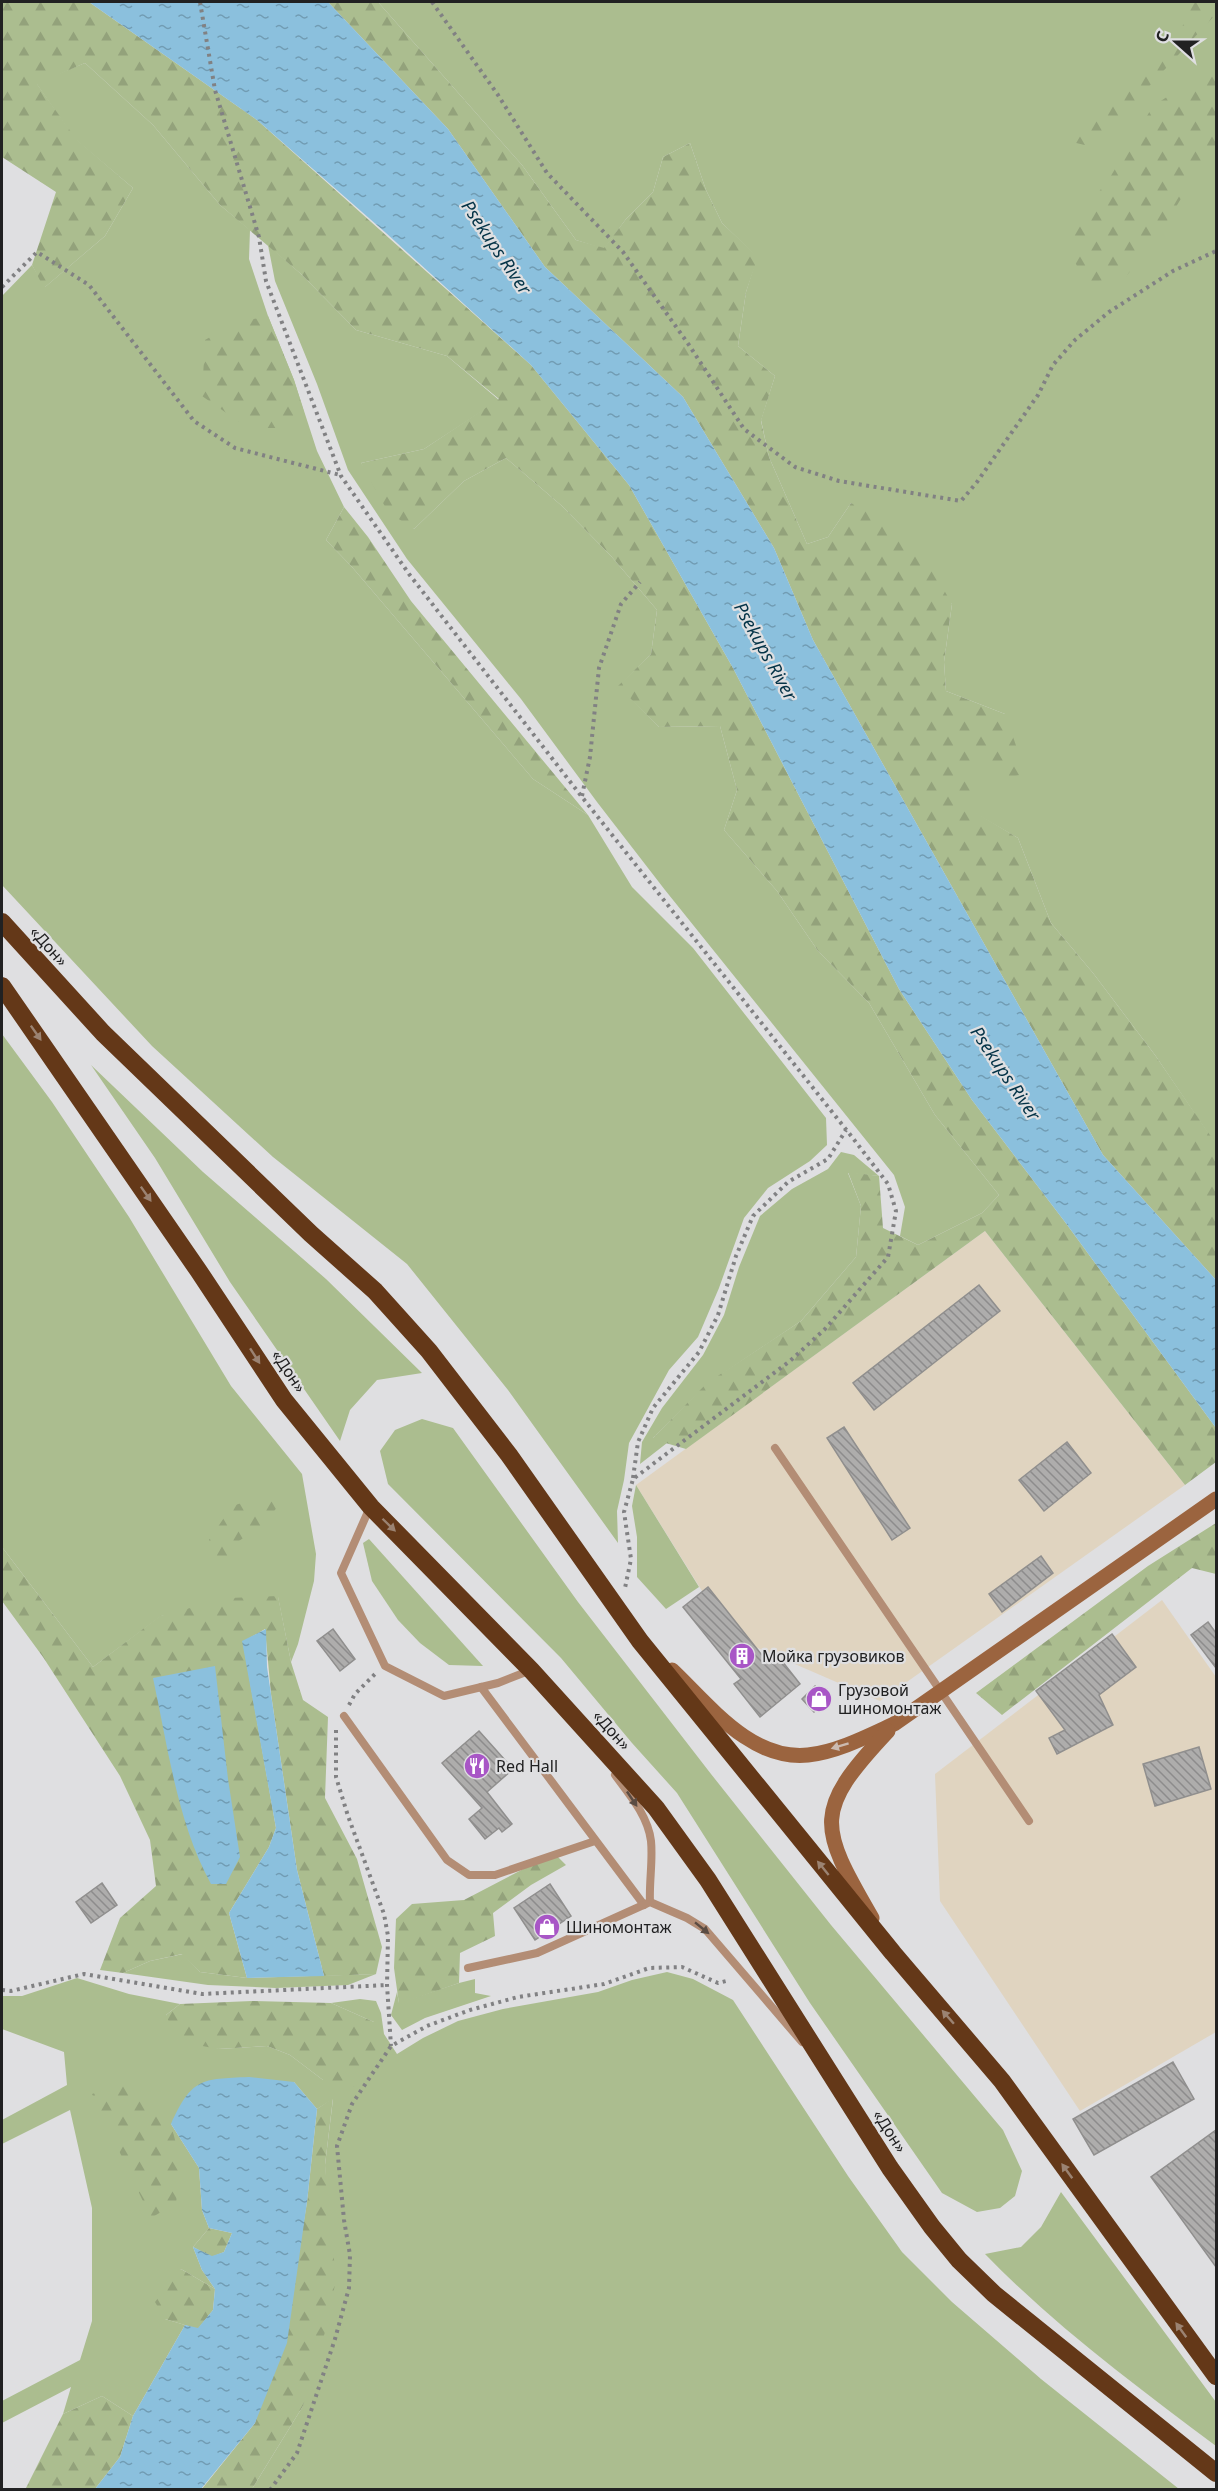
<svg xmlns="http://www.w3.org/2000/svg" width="1218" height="2491" viewBox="0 0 1218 2491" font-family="'Noto Sans',sans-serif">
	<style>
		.industrial { fill: #e0d4c0 }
		.grass { fill: #abbd8f }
		.forest { fill: url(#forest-firs) }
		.water { fill: url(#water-ripples) }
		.building { fill: url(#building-back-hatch); stroke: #908f8e; stroke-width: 1.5 }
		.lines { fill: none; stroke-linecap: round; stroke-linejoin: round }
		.path { stroke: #818183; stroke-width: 4; stroke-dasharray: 3 4.5; stroke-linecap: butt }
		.lane { stroke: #b38d75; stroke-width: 8 }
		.secondary { stroke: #9b643f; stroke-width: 15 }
		.highway { stroke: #643818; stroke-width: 18 }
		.oneway { fill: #9b8372 }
		.oneway2 { fill: #cbbab0 }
		.oneway3 { fill: #5b4c43 }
		.labels { text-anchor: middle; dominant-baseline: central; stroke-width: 4.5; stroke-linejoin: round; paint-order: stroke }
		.street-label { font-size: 16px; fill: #212122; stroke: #dfdfe1 }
		.poi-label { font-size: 16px; fill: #212122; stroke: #dfdfe1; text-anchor: start }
		.water-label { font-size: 18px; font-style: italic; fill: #043347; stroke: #dfdfe1 }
	</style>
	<defs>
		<pattern id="forest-firs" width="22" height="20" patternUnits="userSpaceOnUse" patternTransform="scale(1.5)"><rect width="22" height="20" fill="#abbd8f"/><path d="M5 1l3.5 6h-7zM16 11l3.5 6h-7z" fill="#93a27b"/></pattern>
		<pattern id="water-ripples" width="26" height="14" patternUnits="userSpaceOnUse" patternTransform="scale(1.5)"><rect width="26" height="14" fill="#8bc0dd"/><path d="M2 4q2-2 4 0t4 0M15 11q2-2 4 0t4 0" fill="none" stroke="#719cb3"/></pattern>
		<pattern id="building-back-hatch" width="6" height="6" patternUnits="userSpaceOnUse" patternTransform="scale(1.5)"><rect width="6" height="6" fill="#aeadac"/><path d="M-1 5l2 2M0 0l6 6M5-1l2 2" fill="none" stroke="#8d8c8c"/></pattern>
	</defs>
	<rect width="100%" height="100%" fill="#dfdfe1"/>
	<!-- industrial -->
	<g class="industrial">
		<polygon points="985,1231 1185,1485 880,1701 730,1636 636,1485"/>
		<polygon points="1162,1600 1216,1677 1216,2032 1080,2111 940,1901 935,1774"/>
	</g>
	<!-- grass -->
	<g class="grass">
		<polygon points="378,2 1216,2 1216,1140 1214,1142 1155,1055 1093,973 1051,923 1018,838 973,812 973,758 1005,714 946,691 944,662 952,604 851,503 828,537 807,544 769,457 761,420 775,376 738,346 746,292 757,257 722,223 706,190 690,143 663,157 653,192 626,219 604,249 576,240 522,165"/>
		<polygon points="85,63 153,125 220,205 250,230 249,259 268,316 294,380 317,451 344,507 326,540 352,567 533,779 588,815 632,887 693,948 826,1118 827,1145 810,1161 768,1188 744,1218 719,1288 698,1337 669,1370 629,1443 624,1480 617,1511 618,1543 508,1390 407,1264 273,1157 152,1046 2,885 2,296 32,265 45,287 105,236 133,188 75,139 36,83"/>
		<polygon points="268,245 301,274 356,330 447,356 499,400 424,449 361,463 414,529 464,481 506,458 562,506 611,556 657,610 651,654 619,686 659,727 720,726 737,790 724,830 777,891 818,951 869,1003 935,1115 999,1195 982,1213 918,1245 900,1236 905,1207 894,1175 665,890 597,802 521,699 407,559 348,470 317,384 275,281"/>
		<polygon points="2,1034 52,1102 129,1217 231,1386 302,1474 316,1554 314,1581 298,1644 291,1662 278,1597 161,1616 93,1667 2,1547"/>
		<polygon points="91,1065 203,1172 326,1279 422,1373 377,1380 350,1410 340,1441 230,1282 155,1158"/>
		<polygon points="841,1152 854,1155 879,1176 848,1173 861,1206 856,1257 801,1321 707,1384 653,1438 667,1443 640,1464 642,1442 662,1408 703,1355 724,1315 739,1267 760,1216 792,1189 828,1169"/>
		<polygon points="422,1419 453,1428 578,1602 711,1774 831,1925 1003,2130 1022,2171 1015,2196 1000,2208 977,2212 942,2193 810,2003 677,1793 632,1743 561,1658 388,1484 380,1451 395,1430"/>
		<polygon points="636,1485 699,1587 666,1609 637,1577 637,1537 632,1506"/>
		<polygon points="369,1539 483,1666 449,1665 420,1643 398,1620 372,1581 363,1543"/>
		<polygon points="183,1954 200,1972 247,1978 376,1974 348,1985 276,1988 208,1985 123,1973 150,1961"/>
		<polygon points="667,1972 693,1979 733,2000 848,2176 902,2252 952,2302 1041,2379 1179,2489 252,2489 303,2406 327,2209 325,2165 333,2099 317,2109 294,2082 171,2124 199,2168 202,2210 209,2228 193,2247 202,2270 215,2289 181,2269 165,2319 185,2325 133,2416 102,2396 63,2414 71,2387 2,2423 2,2401 80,2360 92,2321 92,2208 70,2110 2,2144 2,2120 67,2085 64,2052 2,2029 2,1996 22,1996 77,1978 129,1994 180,2004 166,2015 218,2049 267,2046 290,2055 323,2080 374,2022 331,2003 360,1999 376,2001 381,2013 384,2034 397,2054 423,2038 458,2021 503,2009 598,1992 632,1980"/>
		<polygon points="475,1979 475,1993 491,1996 425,2018 402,2030 391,2015 397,1992 399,2003 459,1983"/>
		<path d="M1061 2192 1216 2402V2446C1136 2386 1055 2326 985 2254L1021 2247 1041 2227Z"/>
	</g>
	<!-- forest -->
	<g class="forest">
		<polygon points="2,2 89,2 257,120 531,365 629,485 733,668 899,989 972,1100 1065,1222 1216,1428 1216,1462 1185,1485 985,1231 686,1449 652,1439 707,1383 801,1321 856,1257 861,1206 848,1172 879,1176 883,1228 918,1245 982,1213 999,1195 935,1115 869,1003 818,951 777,891 724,830 737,790 720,726 659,727 618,686 651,654 657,610 611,556 562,506 506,458 464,481 414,529 388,512 361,463 424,449 499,399 447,356 356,330 301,274 220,205 153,125 85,63 37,84 76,139 133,188 105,236 44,288 32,265 56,192 2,157"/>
		<polygon points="328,2 378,2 522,165 576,240 604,248 626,219 653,192 663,157 690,143 706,190 722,223 758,257 746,292 738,346 775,376 761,421 769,457 807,544 828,537 851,503 914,538 952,604 944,662 946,691 1005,714 1026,774 997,779 974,758 973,811 1018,838 1051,923 1093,973 1155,1055 1214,1141 1216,1140 1216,1280 1103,1155 813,640 774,548 683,397 545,267 448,129"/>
		<polygon points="1182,2 1216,2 1216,14 1093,147 1072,142 1101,115 1185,23"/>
		<polygon points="1216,65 1216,148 1193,179 1160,233 1124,279 1085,282 1069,250 1075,222 1109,179 1153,106"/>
		<polygon points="268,316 294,380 304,412 284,428 248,428 202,396 205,340 235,323"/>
		<polygon points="344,507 368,537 411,601 588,815 533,779 352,567 326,540"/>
		<polygon points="264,1496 278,1506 265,1523 236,1543 229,1574 213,1570 209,1540 232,1506"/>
		<polygon points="1216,1523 1216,1574 1192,1568 1002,1715 976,1693 1148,1566"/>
		<polygon points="2,1547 93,1667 160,1616 228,1598 278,1596 291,1662 303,1700 328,1717 325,1798 357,1859 382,1947 376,1974 324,1976 297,1870 271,1694 265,1629 243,1642 276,1828 269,1847 229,1913 247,1978 200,1972 182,1954 150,1961 123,1973 100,1970 120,1918 156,1886 150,1840 120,1776 43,1657 2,1601"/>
		<polygon points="554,1853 566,1865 531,1885 493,1913 495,1936 460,1953 459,1983 399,2004 394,1968 396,1919 412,1904 464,1900"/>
		<polygon points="252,2001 331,2003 374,2022 378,2046 354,2087 323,2080 290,2055 267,2046 218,2049 177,2041 166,2015 180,2004"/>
		<polygon points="130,2081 171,2124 181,2164 176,2203 151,2218 92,2094"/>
		<polygon points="333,2098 325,2165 336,2280 325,2332 303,2406 252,2489 201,2490 255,2423 296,2269 307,2202 317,2109"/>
		<polygon points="209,2228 232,2233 224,2252 212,2257 193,2247"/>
		<polygon points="181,2269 215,2289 213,2310 198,2329 165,2319 155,2302"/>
		<polygon points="102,2396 133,2416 120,2457 95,2489 25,2490 63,2414"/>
	</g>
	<!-- water -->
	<g class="water">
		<polygon points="89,2 328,2 448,129 545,267 683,397 774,548 813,640 1103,1155 1216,1280 1216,1428 1065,1222 972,1100 899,989 733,668 629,485 531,365 386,233 257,120"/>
		<polygon points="266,1629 267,1667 297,1870 324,1976 247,1978 229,1913 269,1847 276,1828 242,1641"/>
		<path d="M215 1666 228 1779 240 1857 226 1884H211C177 1822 168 1747 153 1678Z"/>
		<path d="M249 2077 294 2082 317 2109 307 2202 287 2343 255 2423 201 2489H95L120 2457 133 2416 185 2325 198 2328 213 2310 215 2289 202 2270 193 2247 212 2256 224 2252 232 2233 209 2228 202 2210 199 2168 171 2124C192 2078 201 2079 249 2077Z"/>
	</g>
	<!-- building -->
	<g class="building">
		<polygon points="979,1285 1000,1311 874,1410 853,1383"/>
		<polygon points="844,1427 910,1528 892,1540 827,1438"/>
		<polygon points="1067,1442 1091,1473 1044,1511 1019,1480"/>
		<polygon points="1041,1556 1053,1573 1002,1612 989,1594"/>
		<polygon points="708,1587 765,1659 775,1652 800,1684 760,1717 734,1684 741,1679 683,1607"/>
		<polygon points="1208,1622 1216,1633 1216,1668 1191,1635"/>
		<polygon points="333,1629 355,1659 340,1671 317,1641"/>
		<polygon points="1112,1634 1136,1667 1099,1695 1113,1725 1057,1754 1049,1738 1065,1730 1036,1691"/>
		<polygon points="815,1686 828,1700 814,1712 802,1699"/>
		<polygon points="479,1731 513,1769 487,1792 512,1824 502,1832 499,1828 485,1839 469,1819 482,1808 442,1763"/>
		<polygon points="1199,1747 1211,1789 1155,1806 1143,1764"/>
		<polygon points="102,1883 117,1905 91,1923 76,1902"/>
		<polygon points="550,1884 571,1916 535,1940 514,1908"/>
		<polygon points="1173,2062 1194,2099 1094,2155 1073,2119"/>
		<polygon points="1216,2130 1216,2267 1151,2177"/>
	</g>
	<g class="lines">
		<!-- path -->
		<g class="path">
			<polyline points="200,2 215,90 259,237 266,281 341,476 409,574 582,797 852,1137 888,1184 896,1211 888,1257 825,1329 790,1361 633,1479 624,1512 631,1559 625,1588"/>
			<polyline points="432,2 498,95 547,173 623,252 689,345 744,429 795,467 839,481 961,501 977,482 1038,395 1053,365 1075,340 1109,312 1173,271 1216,251"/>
			<polyline points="2,287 37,252 89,285 194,421 235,448 340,475"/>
			<polyline points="582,796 590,757 599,668 621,604 640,582"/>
			<polyline points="633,1478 638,1442 653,1408 699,1352 718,1315 736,1256 753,1216 788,1182 828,1159 846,1130"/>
			<polyline points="349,1705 355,1694 375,1674"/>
			<polyline points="336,1730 336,1777 348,1816 384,1914 388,1936 387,1985 391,2046"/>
			<polyline points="2,1990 11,1991 84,1974 202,1994 387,1985"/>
			<polyline points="270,2490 297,2453 335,2339 349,2288 350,2255 344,2220 337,2146 352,2104 391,2046 427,2026 470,2010 518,1997 604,1984 649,1968 682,1967 718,1983 730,1980"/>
		</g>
		<!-- lane -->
		<g class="lane">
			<polyline points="775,1448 1029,1821"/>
			<polyline points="370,1507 341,1573 385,1666 444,1696 498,1683 531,1670"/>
			<polyline points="481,1687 644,1905"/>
			<polyline points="344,1716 447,1860 469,1875 495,1875 595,1841"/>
			<path d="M615 1775C629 1794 648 1816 651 1841 653 1861 649 1882 650 1902"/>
			<polyline points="468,1968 537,1953 650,1902 687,1918 705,1929 802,2042"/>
		</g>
		<!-- secondary -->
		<g class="secondary">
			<path d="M672 1670C709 1705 751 1761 808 1755 837 1752 868 1736 894 1724L1216 1499"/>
			<path d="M872 1918C818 1825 813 1811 888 1731"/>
		</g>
		<!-- highway -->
		<g class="highway">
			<polyline points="2,922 103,1033 311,1234 375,1291 429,1351 509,1455 640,1641 893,1953 1002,2081 1216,2376"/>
			<polyline points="2,986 198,1270 284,1400 371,1507 531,1670 656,1808 708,1880 890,2168 932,2227 959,2260 994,2294 1216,2473"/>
		</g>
	</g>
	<!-- one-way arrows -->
	<defs><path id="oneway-solid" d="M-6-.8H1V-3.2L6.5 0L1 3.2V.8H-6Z" transform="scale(1.5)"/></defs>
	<g class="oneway">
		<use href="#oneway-solid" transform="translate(36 1033) rotate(55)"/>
		<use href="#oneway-solid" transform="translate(146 1194) rotate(55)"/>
		<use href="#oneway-solid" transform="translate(255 1356) rotate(57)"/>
		<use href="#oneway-solid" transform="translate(389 1525) rotate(44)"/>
		<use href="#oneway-solid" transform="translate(823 1868) rotate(-129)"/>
		<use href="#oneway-solid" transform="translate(948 2017) rotate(-131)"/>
		<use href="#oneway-solid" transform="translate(1067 2171) rotate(-126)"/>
		<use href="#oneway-solid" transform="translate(1181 2330) rotate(-126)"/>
	</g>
	<use class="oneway2" href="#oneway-solid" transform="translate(840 1746) rotate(163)"/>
	<g class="oneway3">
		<use href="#oneway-solid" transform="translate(632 1799) rotate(56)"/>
		<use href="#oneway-solid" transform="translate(702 1928) rotate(39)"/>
	</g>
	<!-- icons -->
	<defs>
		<g id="building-disc" transform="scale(1.35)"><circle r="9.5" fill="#a856c6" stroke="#dfdfe1"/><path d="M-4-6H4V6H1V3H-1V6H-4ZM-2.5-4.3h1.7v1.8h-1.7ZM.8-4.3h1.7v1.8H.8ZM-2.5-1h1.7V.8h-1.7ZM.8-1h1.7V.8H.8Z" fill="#fff"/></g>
		<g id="shop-disc" transform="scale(1.35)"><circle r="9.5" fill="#a856c6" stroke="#dfdfe1"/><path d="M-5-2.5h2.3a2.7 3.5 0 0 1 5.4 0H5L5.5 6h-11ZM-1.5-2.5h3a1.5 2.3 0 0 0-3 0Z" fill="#fff"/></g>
		<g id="restaurant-disc" transform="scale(1.35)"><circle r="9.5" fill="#a856c6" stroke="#dfdfe1"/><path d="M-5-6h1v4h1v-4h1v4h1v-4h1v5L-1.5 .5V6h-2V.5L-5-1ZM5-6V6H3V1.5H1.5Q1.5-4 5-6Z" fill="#fff"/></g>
	</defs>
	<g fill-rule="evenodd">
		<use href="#building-disc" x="742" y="1656"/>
		<use href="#shop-disc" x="819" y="1699"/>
		<use href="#restaurant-disc" x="477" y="1766"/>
		<use href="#shop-disc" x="547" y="1927"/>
	</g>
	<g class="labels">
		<!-- street labels -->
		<g class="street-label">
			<text transform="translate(49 946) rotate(48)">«Дон»</text>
			<text transform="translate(289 1371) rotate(56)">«Дон»</text>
			<text transform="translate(612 1730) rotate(48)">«Дон»</text>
			<text transform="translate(890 2131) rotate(57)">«Дон»</text>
		</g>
		<!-- poi labels -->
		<g class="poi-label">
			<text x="762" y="1656">Мойка грузовиков</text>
			<text x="838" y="1690">Грузовой<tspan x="838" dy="18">шиномонтаж</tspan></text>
			<text x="496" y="1766">Red Hall</text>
			<text x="566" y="1927">Шиномонтаж</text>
		</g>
		<!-- water labels -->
		<g class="water-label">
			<text transform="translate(497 247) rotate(56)">Psekups River</text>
			<text transform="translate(766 651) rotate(61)">Psekups River</text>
			<text transform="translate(1006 1073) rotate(56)">Psekups River</text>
		</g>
	</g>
	<!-- border -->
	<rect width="1218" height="2491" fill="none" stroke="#212122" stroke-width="6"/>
	<!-- north arrow -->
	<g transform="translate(1176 42) rotate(291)" stroke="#dfdfe1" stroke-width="4.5" paint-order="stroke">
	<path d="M0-4.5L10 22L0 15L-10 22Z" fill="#212122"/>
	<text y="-9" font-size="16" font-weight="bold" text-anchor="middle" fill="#212122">С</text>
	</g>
</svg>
